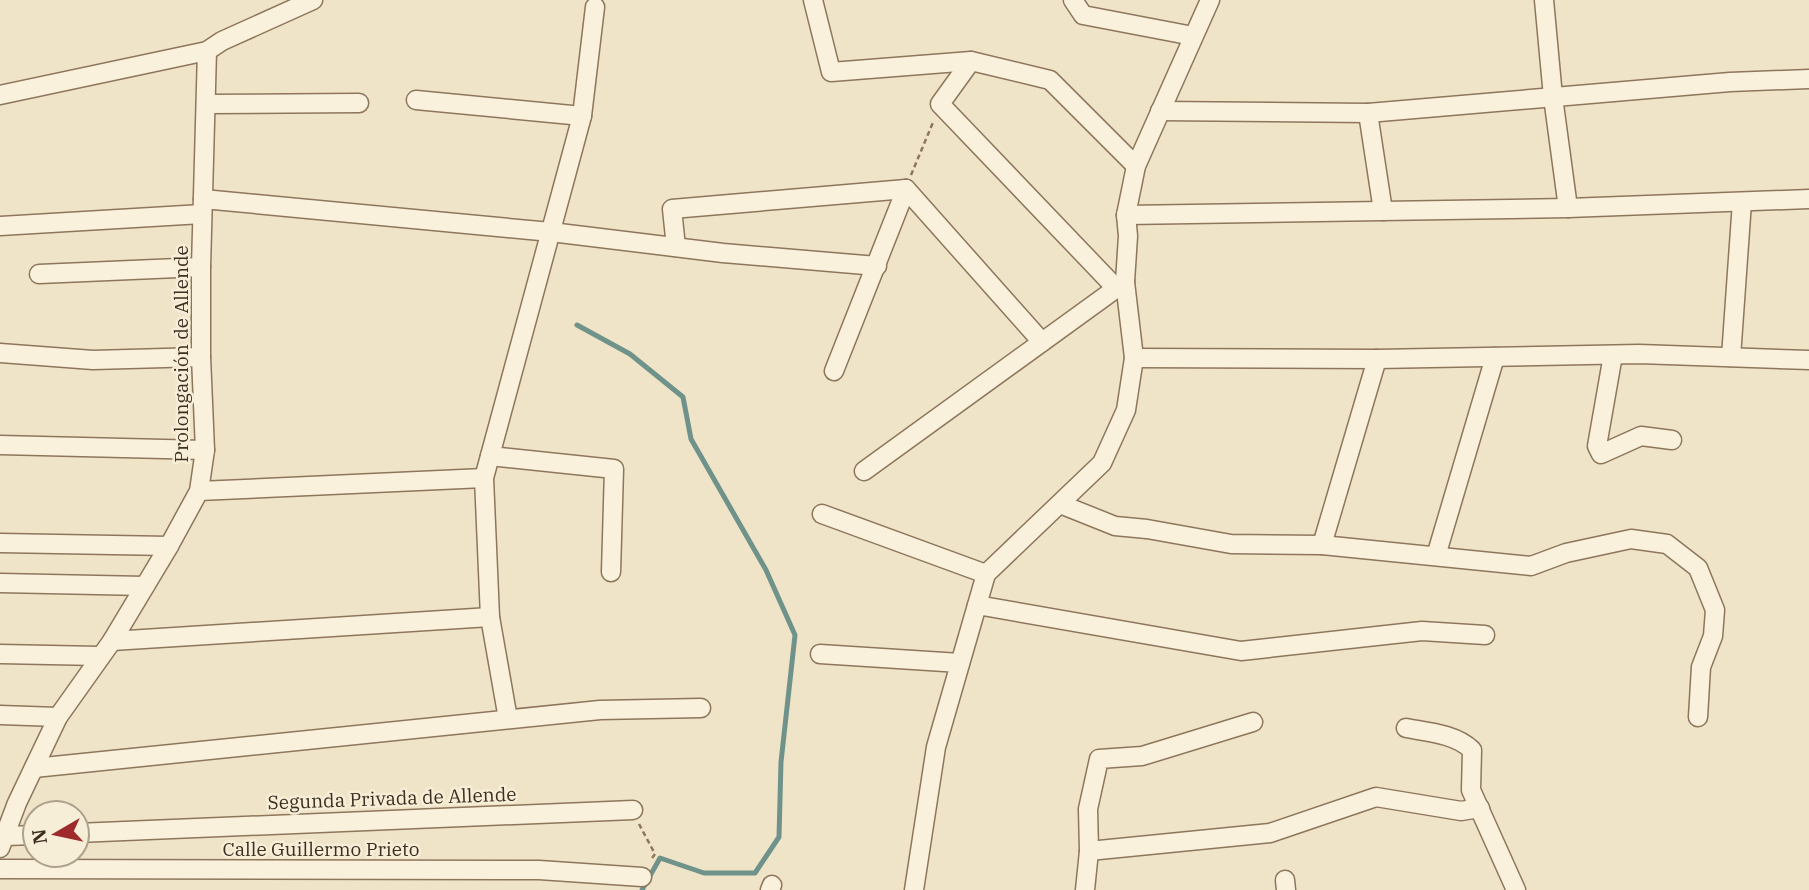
<svg xmlns="http://www.w3.org/2000/svg" width="1809" height="890" viewBox="0 0 1809 890" font-family="'IBM Plex Serif',serif">
	<style>
		.lines { fill: none; stroke-linecap: round; stroke-linejoin: round }
		.stream { stroke: #6f938a; stroke-width: 5 }
		.minor-casing { stroke: #8d765c; stroke-width: 21 }
		.path { stroke: #8d765c; stroke-width: 2.5; stroke-dasharray: 5 3.5; stroke-linecap: butt }
		.minor { stroke: #faf1dc; stroke-width: 18 }
		.labels { text-anchor: middle; dominant-baseline: central; stroke-width: 5; stroke-linejoin: round; paint-order: stroke }
		.street-label { font-size: 19px; fill: #3d2e20; stroke: #f7eed8 }
	</style>
	<rect width="100%" height="100%" fill="#f0e4c8"/>
	<g class="lines">
		<!-- stream -->
		<polyline class="stream" points="577,325 630,354 683,397 691,439 766,570 795,635 781,762 779,837 755,873 704,873 660,858 642,890"/>
		<!-- minor casing -->
		<g class="minor-casing">
			<g id="minor">
				<polyline points="813,0 831,72 971,61 1050,80 1136,166"/>
				<polyline points="1073,0 1083,15 1193,36"/>
				<polyline points="1544,0 1553,97 1568,208"/>
				<polyline points="971,61 940,104 1116,288"/>
				<polyline points="0,95 207,51 222,41 313,0"/>
				<polyline points="416,100 582,116"/>
				<polyline points="207,104 359,103"/>
				<polyline points="1160,111 1368,113 1730,82 1809,79"/>
				<polyline points="1368,113 1383,211"/>
				<polyline points="906,189 1042,342"/>
				<polyline points="203,199 551,232 723,253 877,266"/>
				<polyline points="1126,215 1568,208 1809,199"/>
				<polyline points="0,226 202,214"/>
				<polyline points="676,247 672,209 906,189"/>
				<polyline points="39,274 201,267"/>
				<polyline points="0,353 93,360 201,357"/>
				<polyline points="1613,355 1597,446 1601,454 1641,436 1672,440"/>
				<polyline points="1731,357 1742,202"/>
				<polyline points="1134,358 1377,359 1639,354 1809,360"/>
				<polyline points="834,371 906,189"/>
				<polyline points="0,445 205,450"/>
				<polyline points="490,456 614,469 611,572"/>
				<polyline points="864,471 1125,282"/>
				<polyline points="199,491 484,478"/>
				<polyline points="1060,504 1115,526 1147,529 1231,544 1322,545 1531,566 1566,553 1631,539 1667,544 1698,568 1715,610 1713,636 1701,667 1698,717"/>
				<polyline points="822,514 986,574"/>
				<polyline points="0,543 169,546"/>
				<polyline points="1322,545 1377,359"/>
				<polyline points="1436,556 1495,357"/>
				<polyline points="0,583 145,586"/>
				<polyline points="977,605 1241,651 1422,631 1485,635"/>
				<polyline points="112,641 490,617"/>
				<polyline points="0,654 99,656"/>
				<polyline points="820,654 960,663"/>
				<polyline points="0,715 58,717"/>
				<polyline points="508,719 490,617 484,478 582,116 595,7"/>
				<path d="M1406 728C1428 732 1456 734 1472 750L1471 790 1516 890"/>
				<polyline points="34,768 600,710 701,708"/>
				<polyline points="77,833 633,810"/>
				<polyline points="5,836 35,835"/>
				<polyline points="0,848 17,803 58,717 112,641 169,546 199,491 205,450 201,357 201,267 207,51"/>
				<polyline points="1089,851 1270,833 1376,797 1461,811 1480,808"/>
				<polyline points="0,869 539,870 642,877"/>
				<polyline points="1285,880 1286,890"/>
				<polyline points="770,890 772,885"/>
				<polyline points="914,890 936,747 986,574 1102,463 1126,410 1134,358 1125,282 1128,236 1126,215 1136,166 1210,0"/>
				<polyline points="1085,890 1089,851 1088,809 1099,759 1142,756 1253,722"/>
			</g>
		</g>
		<!-- path -->
		<g class="path">
			<polyline points="911,175 934,120"/>
			<polyline points="639,824 655,854 650,861"/>
		</g>
		<!-- minor -->
		<use href="#minor" class="minor"/>
	</g>
	<g class="labels">
		<!-- street labels -->
		<g class="street-label">
			<text transform="translate(181 354) rotate(-90)">Prolongación de Allende</text>
			<text transform="translate(392 798) rotate(-2)">Segunda Privada de Allende</text>
			<text x="321" y="849">Calle Guillermo Prieto</text>
		</g>
	</g>
	<!-- north arrow -->
	<g transform="translate(56 834) rotate(261)"><circle r="33" fill="#f7eed8" stroke="#ada18e" stroke-width="2"/>
	<path d="M0-5L12 26L0 18L-12 26Z" fill="#9e2a2b"/>
	<text y="-10" font-size="19" font-weight="bold" text-anchor="middle" fill="#3d2e20">N</text>
	</g>
</svg>
